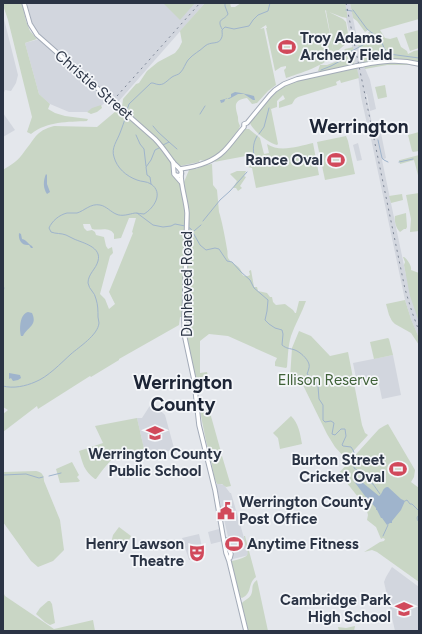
<svg xmlns="http://www.w3.org/2000/svg" width="422" height="634" viewBox="0 0 422 634" font-family="Figtree,sans-serif">
	<style>
		.built { fill: #d2d6de }
		.green { fill: #c9d6c5; fill-rule: evenodd }
		.water { fill: #9fb4cc }
		.lines { fill: none; stroke-linecap: round; stroke-linejoin: round }
		.stream { stroke: #9fb4cc; stroke-width: 1 }
		.major-casing { stroke: #a3abb8; stroke-width: 5.5 }
		.major { stroke: #fff; stroke-width: 3.5 }
		.rail { stroke: #7d8696; stroke-width: 1; stroke-dasharray: 2 4; stroke-linecap: butt }
		.major-bridge-casing { stroke: #a3abb8; stroke-width: 5.5; stroke-linecap: butt }
		.major-bridge { stroke: #fff; stroke-width: 3.5 }
		.labels { text-anchor: middle; dominant-baseline: central; stroke-width: 3.5; stroke-linejoin: round; paint-order: stroke }
		.poi-label { font-size: 15px; font-weight: bold; fill: #2b3445; stroke: #f4f6f9; text-anchor: end }
		.street-label { font-size: 15px; fill: #2b3445; stroke: #f4f6f9 }
		.park-label { font-size: 15px; fill: #3f6138; stroke: #f4f6f9 }
		.district-label { font-size: 19px; font-weight: bold; fill: #1d2536; stroke: #f4f6f9 }
	</style>
	<rect width="100%" height="100%" fill="#e4e7ec"/>
	<!-- built -->
	<g class="built">
		<polygon points="27,3 205,3 118,102 112,96 101,106 87,112 69,112 50,104 39,94 25,43 43,38 39,34 32,23"/>
		<polygon points="343,3 350,3 361,58 364,64 356,66"/>
		<polygon points="3,15 18,75 16,83 11,91 5,90 3,95"/>
		<polygon points="364,66 370,80 376,109 370,111 367,94 366,94 374,133 381,133 386,158 382,160 406,275 419,273 419,338 411,319 405,300 370,134 373,135 364,94 370,124 368,124 370,130 369,133 361,97 357,68"/>
		<polygon points="3,113 15,130 3,137"/>
		<polygon points="358,143 362,160 357,161 353,145"/>
		<polygon points="393,355 401,395 382,399 378,379 357,383 353,363"/>
		<polygon points="151,404 163,413 165,415 174,448 169,451 145,453 137,418 142,418"/>
		<polygon points="216,484 220,484 224,485 230,493 231,493 249,555 233,559"/>
		<polygon points="219,529 220,530 223,541 211,544 208,532"/>
		<polygon points="199,534 204,555 189,560 182,538"/>
		<polygon points="392,567 419,587 419,631 395,631 384,582 386,577"/>
	</g>
	<!-- green -->
	<g class="green">
		<path d="M3 3H22L26 21 30 31 37 39 25 43 39 94 50 104 48 109 55 113 65 116 88 119 87 121C68 122 47 121 31 134L27 132 32 117 8 20 4 8H3Z"/>
		<polygon points="163,3 195,3 180,20"/>
		<path d="M205 3H230L231 7H235L241 3H345L347 13V18L342 17 329 12 343 19 346 22 349 39 348 42 334 54 326 11 328 12 325 10 334 54C327 65 298 74 286 78L284 70 286 68V66L281 67 275 71 266 28H267L266 25 260 29 264 28 276 85 268 91 257 103 252 104 247 98C233 100 235 106 238 117 238 120 238 122 240 126 239 130 236 133 233 137 226 146 214 164 200 160L199 162 180 166 174 160 171 161 173 166V176C176 178 178 180 180 183 185 192 184 205 185 215L183 317H180L179 325 119 359V360L91 377 90 376 38 409 37 406 3 432V414L8 410 3 407V170C11 165 19 160 24 152 35 139 35 131 54 126L97 127 116 111V113L118 111 123 112 129 117 130 114 122 107 123 99 136 84 139 83 147 71 158 62 175 53 179 48 182 42 180 31ZM129 218H136L132 232 133 233 109 292 115 304 109 309 105 299 100 294 110 256 113 253 112 247 108 249 106 246 104 237 96 235 95 232 92 230 87 231 84 228 83 224H90L92 229C100 231 109 226 114 234V239L121 238Z"/>
		<path d="M350 3H419V19L380 30 385 38 390 39 397 37 401 47 407 51 408 54 414 51 419 50V62C400 58 382 60 364 64L361 58 358 45C365 41 367 43 367 34L370 31 368 30 365 32 357 21 353 18Z"/>
		<polygon points="419,30 419,48 410,51 404,34"/>
		<polygon points="353,47 355,58 354,65 326,71 318,71 320,65 327,65 335,62 345,49"/>
		<polygon points="397,62 419,65 419,66 410,65 387,65 365,69 364,66 374,64"/>
		<path d="M357 68 359 78 341 83 340 80 336 82 337 85 298 97 295 99 292 104 279 108V102L285 99 283 95 277 101V107L271 109 278 144 277 145C269 143 253 131 250 123 257 114 263 104 271 96 288 78 314 77 337 72 344 72 350 69 357 68Z"/>
		<polygon points="385,85 387,97 378,99 375,87"/>
		<polygon points="101,105 102,108 97,112 91,114 87,112 92,108"/>
		<path d="M244 129H249L260 138 264 154 269 153 267 144C280 153 299 146 313 143L319 175 256 188 252 168 248 167 246 156 214 162 225 153Z"/>
		<polygon points="419,132 419,151 413,152 412,151 408,135"/>
		<polygon points="346,136 348,141 355,174 325,180 317,142"/>
		<polygon points="419,155 419,179 414,160 400,164 399,160 400,160"/>
		<path d="M212 164 213 185 217 190 219 212 220 215C223 226 225 238 227 249 228 252 227 255 228 258 232 265 241 265 242 274L244 276H248L250 275 249 271 251 270 254 287H257L258 291 267 293 270 297H272L273 302 276 305 285 304 293 310 295 313H296L299 301H306C302 313 295 324 291 336 288 346 288 356 287 367L286 368 275 366V362L277 358 228 336 209 334 200 341V373L207 372 208 376 195 378 185 332 188 209 184 182 189 170 196 167V169L205 165Z"/>
		<polygon points="237,171 246,171 244,176 246,177 240,186 242,188 238,191 236,188 233,188 237,181 230,174"/>
		<polygon points="419,193 419,231 411,232 410,232 411,219 406,195"/>
		<polygon points="402,194 403,200 391,203 389,196"/>
		<path d="M406 213 407 227 406 229H404L400 232C396 229 394 220 395 216Z"/>
		<path d="M403 257H404C407 259 412 266 411 270L419 273V322L410 296 404 265 405 262Z"/>
		<polygon points="405,300 411,319 419,338 419,345 411,333 395,324 392,321 389,315 386,304"/>
		<polygon points="299,331 311,336 330,356 348,352 362,425 365,433 368,435 346,459 335,447 327,434 301,381 297,379 290,378 292,348"/>
		<polygon points="388,338 389,339 393,355 374,359 370,342"/>
		<polygon points="209,409 221,452 210,455 206,441 200,411"/>
		<path d="M291 416C299 424 300 434 302 444L280 449 278 438 273 433Z"/>
		<path d="M137 418 145 453C137 453 128 452 120 455 110 458 102 471 96 479H95C84 471 83 464 79 451L103 443 95 426Z"/>
		<polygon points="388,424 415,470 414,477 411,482 419,488 419,582 377,552 372,550 364,552 380,542 384,541 385,539 383,538 381,539 376,527 367,520 368,515 366,507 339,473 379,429 384,426"/>
		<polygon points="222,456 231,486 226,487 222,484 217,484 214,477 211,460 211,459"/>
		<polygon points="72,462 79,475 77,477 80,481 78,482 60,483 56,469"/>
		<path d="M36 471C42 472 44 475 44 481L60 520 64 550 53 561 38 567 31 561 3 522V472Z"/>
		<polygon points="119,527 131,536 125,548 111,543 113,535"/>
		<path d="M244 536H245L256 577C247 584 253 593 242 598L240 597 231 563 232 561C257 555 245 554 244 536Z"/>
		<path d="M257 580 268 631H247L241 604C244 600 249 599 251 595 254 589 250 585 257 580Z"/>
		<polygon points="3,592 5,596 54,629 93,620 95,631 3,631"/>
		<polygon points="48,601 50,601 52,604 55,623 50,625 45,622 36,614 40,608"/>
		<polygon points="355,626 354,631 339,631 338,627 346,628"/>
	</g>
	<!-- water -->
	<g class="water">
		<path d="M235 92C241 93 248 94 254 96L255 100H253L244 94H238L229 99 226 98 224 102 221 103 220 100C222 100 229 98 231 97V94Z"/>
		<path d="M46 174 47 175V184L50 192 47 194C43 188 43 181 46 174Z"/>
		<path d="M19 233 21 234 22 239C27 240 28 244 32 246L33 248H31L29 245C22 246 18 240 19 233Z"/>
		<path d="M28 312 32 313C38 326 27 327 23 336H21C19 328 20 314 28 312Z"/>
		<polygon points="9,373 20,375 21,378 18,380 13,381 11,378 9,379"/>
		<path d="M354 474H355L356 479 359 482 363 483 379 496C383 494 382 487 388 487L401 499 405 501 401 510 392 521V523H390L387 525 382 518H381L377 510H376V508L365 496 353 480V477Z"/>
	</g>
	<g class="lines">
		<!-- stream -->
		<g class="stream">
			<polyline points="346,10 352,11"/>
			<polyline points="353,10 367,29 381,40 384,48 389,54 419,58"/>
			<path d="M222 29C216 18 224 21 228 14L225 6V3"/>
			<polyline points="321,70 331,66 342,60 348,53 361,46 366,43 371,36 372,33"/>
			<path d="M126 113 129 104 151 83H153C163 87 164 83 172 77 175 75 178 75 180 73 184 69 185 64 188 60 193 54 200 51 205 46 211 41 218 45 221 39 223 36 222 33 222 30L225 27 234 29 249 26 253 20 258 15 268 11 270 3"/>
			<polyline points="200,114 205,106"/>
			<polyline points="153,126 158,132 169,142"/>
			<polyline points="259,134 264,127 269,108"/>
			<polyline points="136,135 140,144 144,149 146,166"/>
			<polyline points="378,140 382,158 384,160 388,162"/>
			<polyline points="163,145 169,142 177,149"/>
			<path d="M255 161C253 151 252 145 257 136"/>
			<polyline points="399,162 413,159"/>
			<polyline points="151,184 150,177 147,175 146,167 151,160 155,150 161,147"/>
			<polyline points="137,213 153,225 163,227 171,226 175,224 185,226"/>
			<polyline points="203,221 220,200 230,191 247,172"/>
			<path d="M188 227 191 229 200 245 206 250 215 248 219 249 227 261 232 262 241 272 250 280 254 288 268 300 267 311 265 320 269 324 275 328 282 330 283 334 282 345C287 349 289 348 295 350 300 352 307 358 309 364 310 367 308 371 307 374L314 379 318 386 319 399 323 405V420L325 422 331 421 334 423 332 434 335 435 341 429H345L346 436 342 445 343 446 351 447C357 455 354 459 354 468L366 476 368 482 373 484 380 494"/>
			<polyline points="194,231 201,225"/>
			<polyline points="3,286 4,288 3,292"/>
			<path d="M3 386C13 389 26 386 35 382 48 377 61 363 71 354 79 347 98 335 99 323 99 321 98 319 98 317 98 311 98 305 96 299 95 292 89 290 88 283 88 274 96 269 98 261 102 247 83 243 74 239 71 238 69 236 66 235 61 233 56 234 51 232L49 228C52 221 59 215 67 213 70 213 74 213 77 213 84 211 91 203 100 205 106 206 111 212 116 214 122 217 129 214 135 213 138 213 141 214 144 214 154 208 164 193 151 184 146 181 142 182 137 180 126 176 117 168 114 157 111 148 117 141 120 133 122 128 124 122 126 116"/>
			<polyline points="3,475 26,474 39,478 43,477"/>
			<polyline points="49,476 61,473"/>
			<polyline points="405,501 407,500 410,504 412,504 419,511"/>
			<path d="M419 515C416 517 417 520 419 522"/>
			<polyline points="383,536 388,525"/>
		</g>
		<!-- major casing -->
		<g class="major-casing">
			<g id="major">
				<path d="M24 3 30 24 37 35 155 139C162 146 167 154 173 162 175 165 180 168 181 171 183 176 178 176 176 175"/>
				<path d="M362 65C382 61 399 59 419 64"/>
				<polyline points="173,162 174,174 181,182"/>
				<path d="M180 169C195 167 212 163 224 151 231 144 237 135 244 127V124L247 123 270 95 275 90 284 84 297 79 356 66"/>
				<path d="M181 174C181 187 186 200 187 213L184 321 185 338 194 380 199 425 215 490 226 553 229 561 246 631"/>
				<polyline points="227,540 230,552 231,554 230,558"/>
			</g>
		</g>
		<!-- major -->
		<use href="#major" class="major"/>
		<!-- rail -->
		<g class="rail">
			<polyline points="346,3 405,289 412,312 419,331"/>
			<polyline points="117,96 200,3"/>
		</g>
		<!-- major-bridge casing -->
		<g class="major-bridge-casing">
			<polyline id="major-bridge" points="356,66 362,65"/>
		</g>
		<!-- major-bridge -->
		<use href="#major-bridge" class="major-bridge"/>
	</g>
	<!-- icons -->
	<defs>
		<g id="stadium-bare" transform="scale(1.38)"><path d="M0-5a6.5 5 0 1 0 0 10a6.5 5 0 1 0 0-10ZM-3.5-1.8h7v3.6h-7Z" fill="#d1495b" stroke="#f4f6f9" stroke-width="2.5" paint-order="stroke"/></g>
		<g id="school-bare" transform="scale(1.38)"><path d="M0-5L7-2L0 1L-7-2ZM-4 1L0 2.5L4 1V4Q0 6-4 4Z" fill="#d1495b" stroke="#f4f6f9" stroke-width="2.5" paint-order="stroke"/></g>
		<g id="civic-bare" transform="scale(1.38)"><path d="M-.6-6.5H3V-4.5H.6V-3L4-1V1h2V6H-6V1h2V-1L-.6-3ZM-1.2 2.5V6h2.4V2.5Z" fill="#d1495b" stroke="#f4f6f9" stroke-width="2.5" paint-order="stroke"/></g>
		<g id="theatre-bare" transform="scale(1.38)"><path d="M-5-5.5Q0-4 5-5.5V0Q5 5 0 6Q-5 5-5 0ZM-3.3-2.5H-1v1.5H-3.3ZM1-2.5H3.3v1.5H1ZM-2.8 1Q0 5.5 2.8 1Z" fill="#d1495b" stroke="#f4f6f9" stroke-width="2.5" paint-order="stroke"/></g>
	</defs>
	<g fill-rule="evenodd">
		<use href="#stadium-bare" x="287" y="47"/>
		<use href="#stadium-bare" x="336" y="160"/>
		<use href="#school-bare" x="155" y="433"/>
		<use href="#stadium-bare" x="398" y="469"/>
		<use href="#civic-bare" x="226" y="511"/>
		<use href="#stadium-bare" x="234" y="544"/>
		<use href="#theatre-bare" x="197" y="553"/>
		<use href="#school-bare" x="404" y="609"/>
	</g>
	<g class="labels">
		<!-- poi labels -->
		<g class="poi-label">
			<text x="300" y="38" text-anchor="start">Troy Adams<tspan x="300" dy="17">Archery Field</tspan></text>
			<text x="323" y="160">Rance Oval</text>
			<text x="155" y="454" text-anchor="middle">Werrington County<tspan x="155" dy="17">Public School</tspan></text>
			<text x="385" y="460">Burton Street<tspan x="385" dy="17">Cricket Oval</tspan></text>
			<text x="239" y="502" text-anchor="start">Werrington County<tspan x="239" dy="17">Post Office</tspan></text>
			<text x="184" y="544">Henry Lawson<tspan x="184" dy="17">Theatre</tspan></text>
			<text x="247" y="544" text-anchor="start">Anytime Fitness</text>
			<text x="391" y="600">Cambridge Park<tspan x="391" dy="17">High School</tspan></text>
		</g>
		<!-- street labels -->
		<g class="street-label">
			<text transform="translate(94 85) rotate(41)">Christie Street</text>
			<text transform="translate(187 284) rotate(-90)">Dunheved Road</text>
		</g>
		<!-- park labels -->
		<g class="park-label">
			<text x="328" y="380">Ellison Reserve</text>
		</g>
		<!-- district labels -->
		<g class="district-label">
			<text x="359" y="126">Werrington</text>
			<text x="183" y="382">Werrington<tspan x="183" dy="22">County</tspan></text>
		</g>
	</g>
	<!-- border -->
	<rect width="422" height="634" fill="none" stroke="#2b3445" stroke-width="8"/>
</svg>
